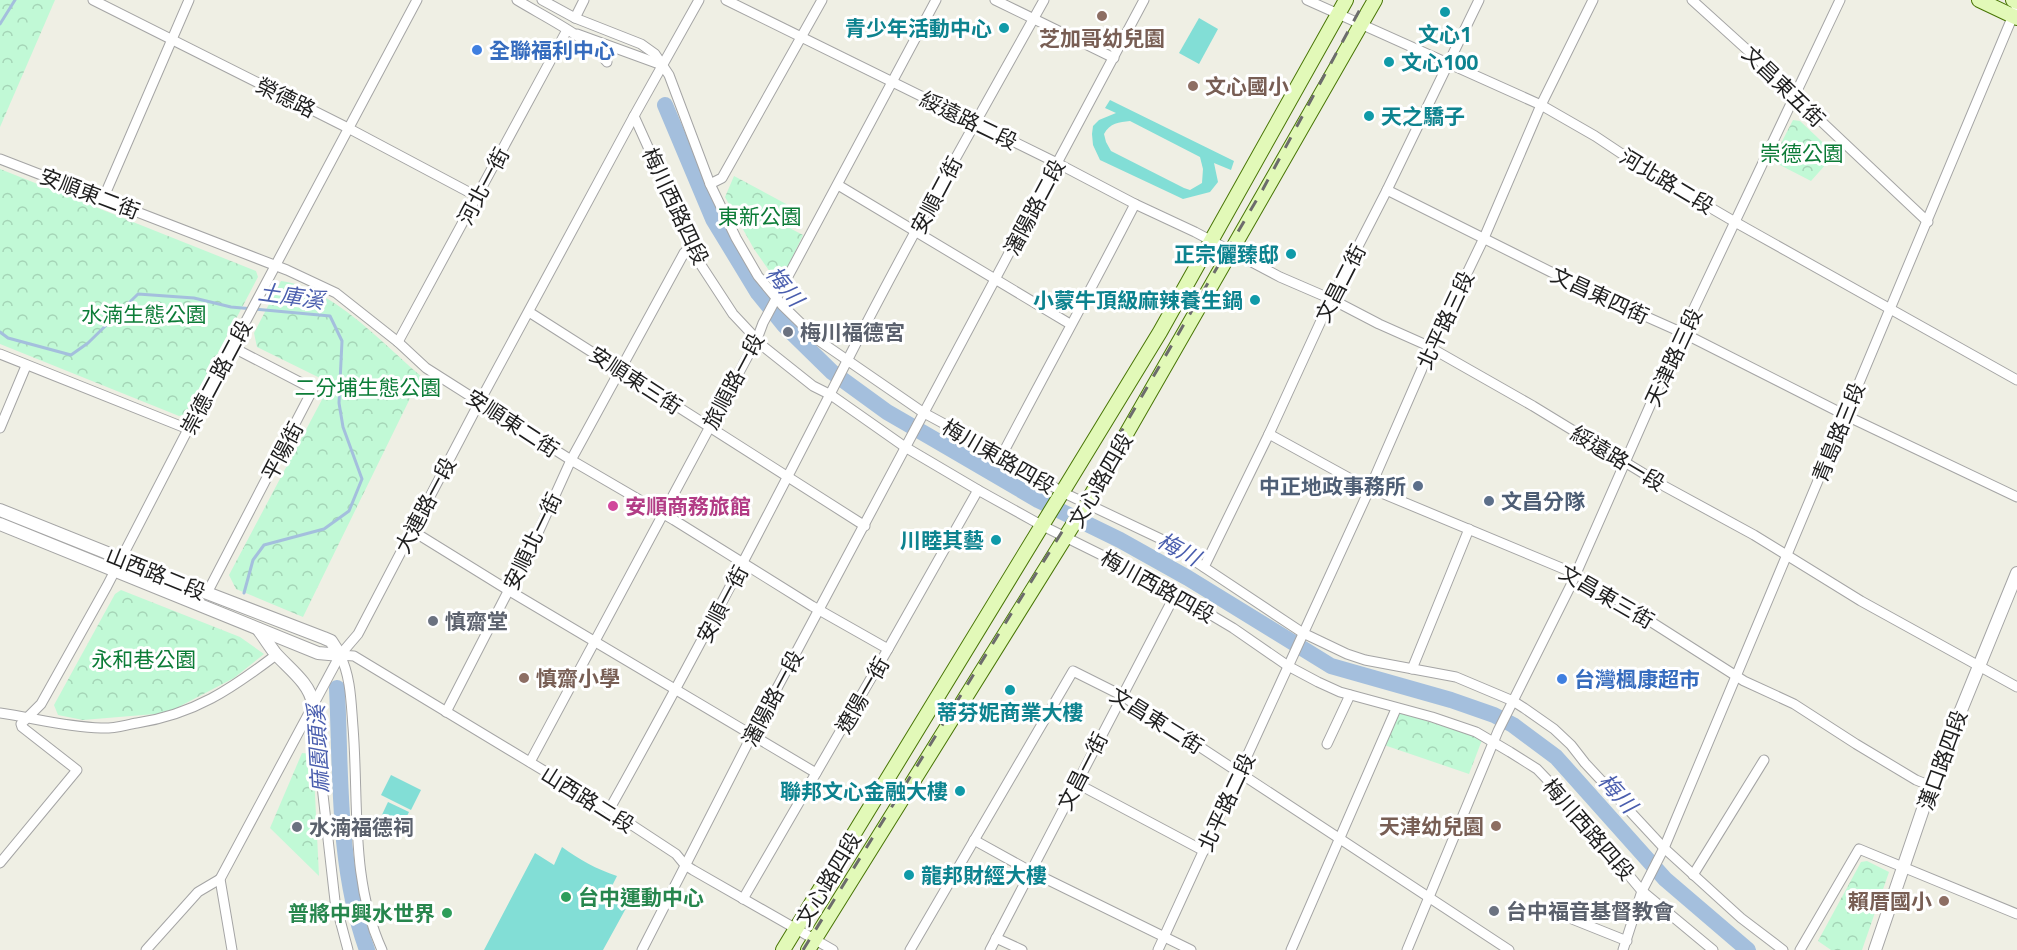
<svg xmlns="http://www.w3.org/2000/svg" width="2017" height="950" viewBox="0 0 2017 950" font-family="'Titillium Web','Noto Sans TC',sans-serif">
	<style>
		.park { fill: url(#park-crowns) }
		.pitch { fill: #82ded6; fill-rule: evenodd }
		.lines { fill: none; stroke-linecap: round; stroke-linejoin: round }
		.stream { stroke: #a4bfdd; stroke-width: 3 }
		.river { stroke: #a4bfdd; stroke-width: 16 }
		.minor-casing { stroke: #a5a5a5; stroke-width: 11 }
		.tertiary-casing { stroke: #a5a5a5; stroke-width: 14 }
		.secondary-casing { stroke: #487505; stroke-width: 16 }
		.minor { stroke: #fff; stroke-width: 9 }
		.tertiary { stroke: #fff; stroke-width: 12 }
		.secondary { stroke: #e2f9b8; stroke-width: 14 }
		.rail { stroke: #6c6c6c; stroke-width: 3; stroke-dasharray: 12 12; stroke-linecap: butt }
		.culture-dot { fill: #0f9aa8; stroke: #fff; stroke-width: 2 }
		.education-dot { fill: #8d6e63; stroke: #fff; stroke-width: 2 }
		.shop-dot { fill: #3f7fe0; stroke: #fff; stroke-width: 2 }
		.worship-dot { fill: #6b7280; stroke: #fff; stroke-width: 2 }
		.service-dot { fill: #5c6f8a; stroke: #fff; stroke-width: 2 }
		.hotel-dot { fill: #d1479c; stroke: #fff; stroke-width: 2 }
		.leisure-dot { fill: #2e9e5b; stroke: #fff; stroke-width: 2 }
		.labels { text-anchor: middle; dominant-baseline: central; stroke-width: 6; stroke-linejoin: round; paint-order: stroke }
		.culture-label { font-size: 21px; font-weight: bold; fill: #0d838f; stroke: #fff; text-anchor: end }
		.education-label { font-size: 21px; font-weight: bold; fill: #785e54; stroke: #fff; text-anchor: start }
		.shop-label { font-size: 21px; font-weight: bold; fill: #366cbe; stroke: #fff; text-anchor: start }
		.street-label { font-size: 21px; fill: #1e1e1e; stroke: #fff }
		.park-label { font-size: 21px; fill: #0c7c37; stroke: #fff }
		.worship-label { font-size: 21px; font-weight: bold; fill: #5b616d; stroke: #fff; text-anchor: start }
		.service-label { font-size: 21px; font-weight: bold; fill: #4e5e75; stroke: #fff; text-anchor: end }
		.hotel-label { font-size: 21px; font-weight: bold; fill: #b23c85; stroke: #fff; text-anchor: start }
		.leisure-label { font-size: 21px; font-weight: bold; fill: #27864d; stroke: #fff; text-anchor: start }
		.water-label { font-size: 22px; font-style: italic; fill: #4a5eae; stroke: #fff }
	</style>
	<defs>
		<pattern id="park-crowns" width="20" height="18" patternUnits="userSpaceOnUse" patternTransform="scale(1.5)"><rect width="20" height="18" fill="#c1f9d6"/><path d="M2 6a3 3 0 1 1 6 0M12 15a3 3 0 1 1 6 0" fill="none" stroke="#a5d5b7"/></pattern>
	</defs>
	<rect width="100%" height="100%" fill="#efefe4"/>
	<!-- park -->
	<g class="park">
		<polygon points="0,0 55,0 0,127"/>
		<polygon points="1793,120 1800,121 1835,154 1811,181 1772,161"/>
		<polygon points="0,169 256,271 258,277 186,414 179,416 0,344"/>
		<polygon points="734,176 788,205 780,223 803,235 783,277 775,279 754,249 725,197"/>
		<path d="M281 281C332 287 383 344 421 376L303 617 236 589 229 575 326 392 322 379 257 347 254 333Z"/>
		<polygon points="121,590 240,637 264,654 234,678 167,713 83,720 58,715 54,705 115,594"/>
		<polygon points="1398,712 1462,732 1482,740 1469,774 1384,745"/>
		<polygon points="302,753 313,754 319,876 270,828"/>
		<polygon points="1867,861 1889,872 1862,950 1831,950 1818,941 1861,862"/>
	</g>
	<!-- pitch -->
	<g class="pitch">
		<polygon points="1199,18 1218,29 1199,64 1179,53"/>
		<path d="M1110 100 1234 161 1231 170 1214 163 1218 182 1210 192 1183 199 1100 160 1093 145 1092 134 1093 126 1099 120 1116 113 1105 108ZM1130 121 1200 157 1203 169 1202 183 1190 190 1184 188 1111 151 1106 142 1104 134C1110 123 1119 122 1130 121Z"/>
		<polygon points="391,775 421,790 411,810 381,795"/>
		<polygon points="388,802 409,812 400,830 380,819"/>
		<path d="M562 847C580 860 596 869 617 876L609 892 630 901 603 950H484L535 853 554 865Z"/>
	</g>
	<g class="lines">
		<!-- stream -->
		<g class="stream">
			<polyline points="0,24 15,0"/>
			<polyline points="0,332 8,338 71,355 88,343 138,294 194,298 231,307 330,316 342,341 339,403 343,427 362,479 349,511 324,529 264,545 253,560 244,593"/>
		</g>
		<!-- river -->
		<g class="river">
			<polyline points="665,105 713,219 758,293 784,325 832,372 887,412 932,438 1038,500 1120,540 1188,578 1331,666 1451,700 1494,715 1513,725 1556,757 1665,879 1748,950"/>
			<path d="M337 688C341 775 337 867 367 950"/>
		</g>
		<!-- minor casing -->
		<g class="minor-casing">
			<g id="minor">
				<polyline points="93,0 348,128 478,197"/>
				<path d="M517 0C543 16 589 38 607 62"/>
				<polyline points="542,0 575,18 641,44 655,54 669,75 710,184 736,238 758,276 782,305 818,340 924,413 1002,455 1062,492 1163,540 1303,633 1347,654 1365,660 1456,677 1513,701 1524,708 1554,729 1571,745 1585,763 1664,848 1741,918 1783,950"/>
				<polyline points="726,0 1057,163 1135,204 1195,232 1280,277 1331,299 1379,324 1424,344 1533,406 1664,486 1754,535 1861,601 2017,687"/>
				<polyline points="995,0 1114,58"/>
				<polyline points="1307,0 1541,105 1595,136 1646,170 1735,222 2017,380"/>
				<polyline points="1692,0 1787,86 1805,106 1928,222"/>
				<polyline points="575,18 584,0"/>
				<polyline points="577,34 662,65"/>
				<polyline points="634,116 662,178 690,247 699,262 733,314 764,347 813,386 831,395 905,447 978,490 1041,525 1154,581 1233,628 1288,666 1318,682 1340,692 1432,717 1476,732 1510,752 1537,769 1561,794 1642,891 1713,950"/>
				<polyline points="0,159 287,270 336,293 398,342 426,368 571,460 674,520 812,606 888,649"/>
				<polyline points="710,184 722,178 822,0"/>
				<polyline points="838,185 1070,324"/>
				<polyline points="1387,190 1593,293 1683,333 1853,419 2017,497"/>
				<polyline points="103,199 189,0"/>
				<polyline points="529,312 865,526"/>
				<polyline points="398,342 567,30"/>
				<polyline points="0,354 188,429"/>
				<polyline points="0,428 26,366"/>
				<polyline points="1269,434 1360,484 1576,574 1744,681 1794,704 1856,744 1916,780 1931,786"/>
				<path d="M1002 455C1046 371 1092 288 1135 204"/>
				<polyline points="411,530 508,590 816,773"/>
				<polyline points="1204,567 1269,434 1331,299 1387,190 1479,0"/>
				<polyline points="207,593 313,389 232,347"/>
				<polyline points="340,655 354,656 609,810 676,854 685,865 693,870 833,950"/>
				<path d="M340 655C351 677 351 703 353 727 359 802 350 880 382 950"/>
				<polyline points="1412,669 1469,529"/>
				<polyline points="313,706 335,901 348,950"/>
				<polyline points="446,712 537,535 571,460 684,253 690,247"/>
				<path d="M0 713C34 718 66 727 101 728 113 729 125 725 137 723 195 714 231 689 276 655"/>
				<polyline points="1327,744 1350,695"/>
				<polyline points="530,762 757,339 763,323 936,0"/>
				<polyline points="1076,783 1204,851"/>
				<path d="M609 810C692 662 770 512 847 361 909 239 977 120 1044 0"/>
				<polyline points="974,840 1030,871 1191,950"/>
				<polyline points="0,863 77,770 22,727 21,724 41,704 107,586 184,437 417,0"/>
				<polyline points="1693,875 1764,760"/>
				<polyline points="743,899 888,649 978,490"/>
				<polyline points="1572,919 1627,941"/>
				<polyline points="996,938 1022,950"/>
				<polyline points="146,950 198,892 220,879"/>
				<polyline points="232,950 220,879 340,655 358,634 480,401 634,116 699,0"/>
				<polyline points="642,950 752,735 1144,0"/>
				<polyline points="910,950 1073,671 1121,695 1509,950"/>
				<polyline points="990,950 1176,593"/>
				<polyline points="1158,950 1370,488 1431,348 1484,238 1541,105 1593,0"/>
				<polyline points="1291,950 1396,709"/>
				<polyline points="1407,950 1498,731 1571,585 1678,342 1840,0"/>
				<polyline points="1623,950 1642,891 1664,848 2017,6"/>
				<polyline points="1800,950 1859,849 2017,914"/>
			</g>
		</g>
		<!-- tertiary casing -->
		<g class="tertiary-casing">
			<g id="tertiary">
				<polyline points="0,510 207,593 324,638 331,641 340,655"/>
				<polyline points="0,524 318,653 340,655"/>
				<path d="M258 629C264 637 269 645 275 653 288 668 310 683 313 704"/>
				<polyline points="1875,950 1935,774 2017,573"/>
			</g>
		</g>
		<!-- secondary casing -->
		<g class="secondary-casing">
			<g id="secondary">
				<polyline points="1979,0 2017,18"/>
				<polyline points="2013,0 2017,2"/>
				<polyline points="783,950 1160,332 1346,0"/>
				<polyline points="808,950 1086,504 1375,0"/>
			</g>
		</g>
		<!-- minor -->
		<use href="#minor" class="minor"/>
		<!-- tertiary -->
		<use href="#tertiary" class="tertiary"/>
		<!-- secondary -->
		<use href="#secondary" class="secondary"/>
		<!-- rail -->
		<polyline class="rail" points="803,950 1073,514 1263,189 1365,0"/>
	</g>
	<!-- markers -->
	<g class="culture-dot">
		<circle cx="1445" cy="12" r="6"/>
		<circle cx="1004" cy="28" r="6"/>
		<circle cx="1389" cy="62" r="6"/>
		<circle cx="1369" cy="116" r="6"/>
		<circle cx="1291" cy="254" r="6"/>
		<circle cx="1255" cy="300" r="6"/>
		<circle cx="996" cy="540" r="6"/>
		<circle cx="1010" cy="690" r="6"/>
		<circle cx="960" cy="791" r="6"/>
		<circle cx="909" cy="875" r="6"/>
	</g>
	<g class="education-dot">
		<circle cx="1102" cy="16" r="6"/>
		<circle cx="1193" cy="86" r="6"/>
		<circle cx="524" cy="678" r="6"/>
		<circle cx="1496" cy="826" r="6"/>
		<circle cx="1944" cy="901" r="6"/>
	</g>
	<g class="shop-dot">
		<circle cx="477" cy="50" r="6"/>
		<circle cx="1562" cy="679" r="6"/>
	</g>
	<g class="worship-dot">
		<circle cx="788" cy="332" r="6"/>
		<circle cx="433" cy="621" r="6"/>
		<circle cx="297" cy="827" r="6"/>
		<circle cx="1494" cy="911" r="6"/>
	</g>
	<g class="service-dot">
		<circle cx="1418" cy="486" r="6"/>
		<circle cx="1489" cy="501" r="6"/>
	</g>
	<circle class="hotel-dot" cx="613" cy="506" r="6"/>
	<g class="leisure-dot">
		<circle cx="566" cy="897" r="6"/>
		<circle cx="447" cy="913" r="6"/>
	</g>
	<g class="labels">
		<!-- culture labels -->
		<g class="culture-label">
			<text x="992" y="28">青少年活動中心</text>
			<text x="1445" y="34" text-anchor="middle">文心1</text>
			<text x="1401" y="62" text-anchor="start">文心100</text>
			<text x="1381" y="116" text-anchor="start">天之驕子</text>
			<text x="1279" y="254">正宗儷臻邸</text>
			<text x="1243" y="300">小蒙牛頂級麻辣養生鍋</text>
			<text x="984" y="540">川睦其藝</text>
			<text x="1010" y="712" text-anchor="middle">蒂芬妮商業大樓</text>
			<text x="948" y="791">聯邦文心金融大樓</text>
			<text x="921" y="875" text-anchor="start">龍邦財經大樓</text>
		</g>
		<!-- education labels -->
		<g class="education-label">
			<text x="1102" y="38" text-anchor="middle">芝加哥幼兒園</text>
			<text x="1205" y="86">文心國小</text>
			<text x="536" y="678">慎齋小學</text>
			<text x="1484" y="826" text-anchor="end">天津幼兒園</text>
			<text x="1932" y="901" text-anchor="end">賴厝國小</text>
		</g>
		<!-- shop labels -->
		<g class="shop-label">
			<text x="489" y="50">全聯福利中心</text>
			<text x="1574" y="679">台灣楓康超市</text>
		</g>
		<!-- street labels -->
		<g class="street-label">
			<text transform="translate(1784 86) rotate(44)">文昌東五街</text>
			<text transform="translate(286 97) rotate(26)">榮德路</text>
			<text transform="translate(969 120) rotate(26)">綏遠路二段</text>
			<text transform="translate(1667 181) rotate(31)">河北路二段</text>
			<text transform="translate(483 186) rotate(-62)">河北一街</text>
			<text transform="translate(90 193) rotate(21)">安順東二街</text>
			<text transform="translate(936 195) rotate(-62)">安順二街</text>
			<text transform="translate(676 206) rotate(65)">梅川西路四段</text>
			<text transform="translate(1034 207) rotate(-62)">瀋陽路二段</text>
			<text transform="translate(1340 283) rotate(-63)">文昌二街</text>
			<text transform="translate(1600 295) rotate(25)">文昌東四街</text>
			<text transform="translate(1445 320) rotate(-65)">北平路三段</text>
			<text transform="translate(1673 357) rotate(-65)">天津路三段</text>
			<text transform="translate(216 377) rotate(-62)">崇德二路二段</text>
			<text transform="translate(636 380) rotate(33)">安順東三街</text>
			<text transform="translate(733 381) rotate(-62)">旅順路一段</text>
			<text transform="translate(513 423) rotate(33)">安順東二街</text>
			<text transform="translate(1838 432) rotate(-68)">青島路三段</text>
			<text transform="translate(282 451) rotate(-62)">平陽街</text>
			<text transform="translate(999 456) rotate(30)">梅川東路四段</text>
			<text transform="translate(1618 458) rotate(31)">綏遠路一段</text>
			<text transform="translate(1100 480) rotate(-60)">文心路四段</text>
			<text transform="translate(425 505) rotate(-62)">大連路一段</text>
			<text transform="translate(532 541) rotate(-64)">安順北一街</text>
			<text transform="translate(156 573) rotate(22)">山西路二段</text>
			<text transform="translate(1158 586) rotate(29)">梅川西路四段</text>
			<text transform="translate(1607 596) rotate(30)">文昌東三街</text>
			<text transform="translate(722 604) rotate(-62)">安順一街</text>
			<text transform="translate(862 695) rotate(-60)">遼陽一街</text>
			<text transform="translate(772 698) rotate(-62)">瀋陽路一段</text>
			<text transform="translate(1157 720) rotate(32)">文昌東二街</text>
			<text transform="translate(1942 760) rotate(-70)">漢口路四段</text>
			<text transform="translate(1082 771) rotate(-63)">文昌一街</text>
			<text transform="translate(588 799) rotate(32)">山西路二段</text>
			<text transform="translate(1226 802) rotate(-65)">北平路二段</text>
			<text transform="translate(1589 829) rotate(49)">梅川西路四段</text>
			<text transform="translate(828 879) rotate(-59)">文心路四段</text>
		</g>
		<!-- park labels -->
		<g class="park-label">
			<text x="1802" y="153">崇德公園</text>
			<text x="760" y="216">東新公園</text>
			<text x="144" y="314">水湳生態公園</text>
			<text x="368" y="387">二分埔生態公園</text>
			<text x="144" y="659">永和巷公園</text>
		</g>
		<!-- worship labels -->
		<g class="worship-label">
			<text x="800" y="332">梅川福德宮</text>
			<text x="445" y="621">慎齋堂</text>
			<text x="309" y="827">水湳福德祠</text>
			<text x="1506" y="911">台中福音基督教會</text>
		</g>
		<!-- service labels -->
		<g class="service-label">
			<text x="1406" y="486">中正地政事務所</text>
			<text x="1501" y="501" text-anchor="start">文昌分隊</text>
		</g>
		<!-- hotel labels -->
		<g class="hotel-label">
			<text x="625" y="506">安順商務旅館</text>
		</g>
		<!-- leisure labels -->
		<g class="leisure-label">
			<text x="578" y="897">台中運動中心</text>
			<text x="435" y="913" text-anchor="end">普將中興水世界</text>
		</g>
		<!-- water labels -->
		<g class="water-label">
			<text transform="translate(785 286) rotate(51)">梅川</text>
			<text transform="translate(291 296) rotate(8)">土庫溪</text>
			<text transform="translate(1179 549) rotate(28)">梅川</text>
			<text transform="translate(318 749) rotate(-93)">麻園頭溪</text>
			<text transform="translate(1618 793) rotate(48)">梅川</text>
		</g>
	</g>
</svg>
